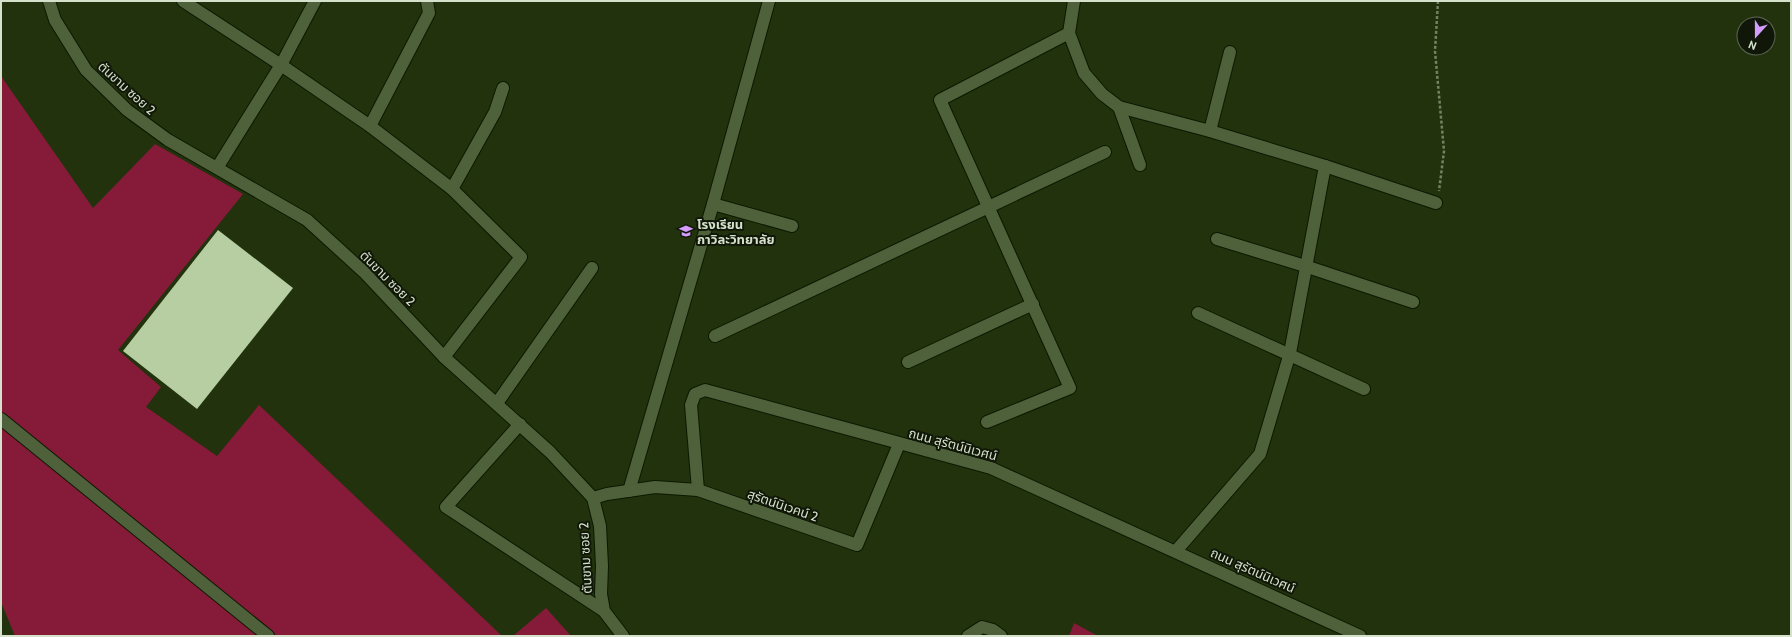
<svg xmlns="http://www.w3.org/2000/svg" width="1792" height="637" viewBox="0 0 1792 637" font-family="Cabin,'Noto Sans Thai',sans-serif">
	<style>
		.green { fill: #861a39 }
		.building { fill: #b7cda2 }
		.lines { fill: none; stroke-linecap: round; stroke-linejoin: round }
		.minor-casing { stroke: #0c1900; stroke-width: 14 }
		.path { stroke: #738264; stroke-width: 2.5; stroke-dasharray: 3 2; stroke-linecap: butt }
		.minor { stroke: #4e613b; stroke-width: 12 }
		.labels { text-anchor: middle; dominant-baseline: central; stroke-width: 4; stroke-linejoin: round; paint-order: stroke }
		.street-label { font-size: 13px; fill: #d5e1cb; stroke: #101708 }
		.poi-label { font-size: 13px; font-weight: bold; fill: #d5e1cb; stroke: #101708; text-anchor: start }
	</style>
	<rect width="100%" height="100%" fill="#21320d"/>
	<!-- green -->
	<g class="green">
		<polygon points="1,76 93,208 155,144 243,194 118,350 161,387 146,407 217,456 259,405 502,636 15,636 1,602"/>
		<polygon points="546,608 571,636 513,636"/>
		<polygon points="1074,623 1098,636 1069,636"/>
	</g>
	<!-- building -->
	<polygon class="building" points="218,230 293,288 197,409 123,351"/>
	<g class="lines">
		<!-- minor casing -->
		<g class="minor-casing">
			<g id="minor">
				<polyline points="49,1 55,20 86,70 127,110 168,140 307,220 364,272 444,357 550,452 593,498 600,526 602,566 601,594 604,611 623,636"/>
				<polyline points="183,1 281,65 370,126 452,189 521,257 444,357"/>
				<polyline points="1074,1 1069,33 1084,73 1102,94 1119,107 1210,131 1325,166 1436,203"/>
				<polyline points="1119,107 1140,165"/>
				<polyline points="370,126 429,13 427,1"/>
				<polyline points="1210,131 1230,52"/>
				<polyline points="217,168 281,65 315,1"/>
				<polyline points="452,189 495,112 503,88"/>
				<polyline points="713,204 792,226"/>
				<polyline points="1217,239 1305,266 1413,302"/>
				<polyline points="1198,313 1364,389"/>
				<polyline points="715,336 1105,152"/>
				<polyline points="908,362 1033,304"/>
				<polyline points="497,403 592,268"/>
				<polyline points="1,419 268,636"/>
				<polyline points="987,422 1070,388 940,100 1069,33"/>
				<polyline points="520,424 446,507 604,611"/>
				<polyline points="698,490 691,405 695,394 705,390 991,468 1360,636"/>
				<polyline points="629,491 713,204 769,1"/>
				<polyline points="593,498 607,494 655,487 698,490 857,545 899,444"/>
				<polyline points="1176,551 1260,454 1290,353 1325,166"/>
				<polyline points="968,636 982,627 993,630 1001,636"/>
			</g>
		</g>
		<!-- path -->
		<polyline class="path" points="1438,1 1435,51 1444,151 1439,191"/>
		<!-- minor -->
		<use href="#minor" class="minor"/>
	</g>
	<!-- icons -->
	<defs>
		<g id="school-bare" transform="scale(1.08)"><path d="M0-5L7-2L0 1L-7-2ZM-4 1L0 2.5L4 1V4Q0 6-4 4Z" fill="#d49cfc" stroke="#101708" stroke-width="2.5" paint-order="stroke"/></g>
	</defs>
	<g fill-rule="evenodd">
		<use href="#school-bare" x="686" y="231"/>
	</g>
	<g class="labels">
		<!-- street labels -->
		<g class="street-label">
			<text transform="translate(127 88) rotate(42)">ตันขาม ซอย 2</text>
			<text transform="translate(388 278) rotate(45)">ตันขาม ซอย 2</text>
			<text transform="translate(953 444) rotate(15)">ถนน สุรัตน์นิเวศน์</text>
			<text transform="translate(783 505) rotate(19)">สุรัตน์นิเวคน์ 2</text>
			<text transform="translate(585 558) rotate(-93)">ตันขาม ซอย 2</text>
			<text transform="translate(1253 570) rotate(24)">ถนน สุรัตน์นิเวศน์</text>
		</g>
		<!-- poi labels -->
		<g class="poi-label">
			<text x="697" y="224">โรงเรียน<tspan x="697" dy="15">กาวิละวิทยาลัย</tspan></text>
		</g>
	</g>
	<!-- border -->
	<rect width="1792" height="637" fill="none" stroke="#d5e1cb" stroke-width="4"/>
	<!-- north arrow -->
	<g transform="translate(1756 36) rotate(201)"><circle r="19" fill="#101708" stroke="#5f6856"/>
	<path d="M0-3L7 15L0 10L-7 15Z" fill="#d49cfc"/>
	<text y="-6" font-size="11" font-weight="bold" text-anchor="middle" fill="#d5e1cb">N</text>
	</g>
</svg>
